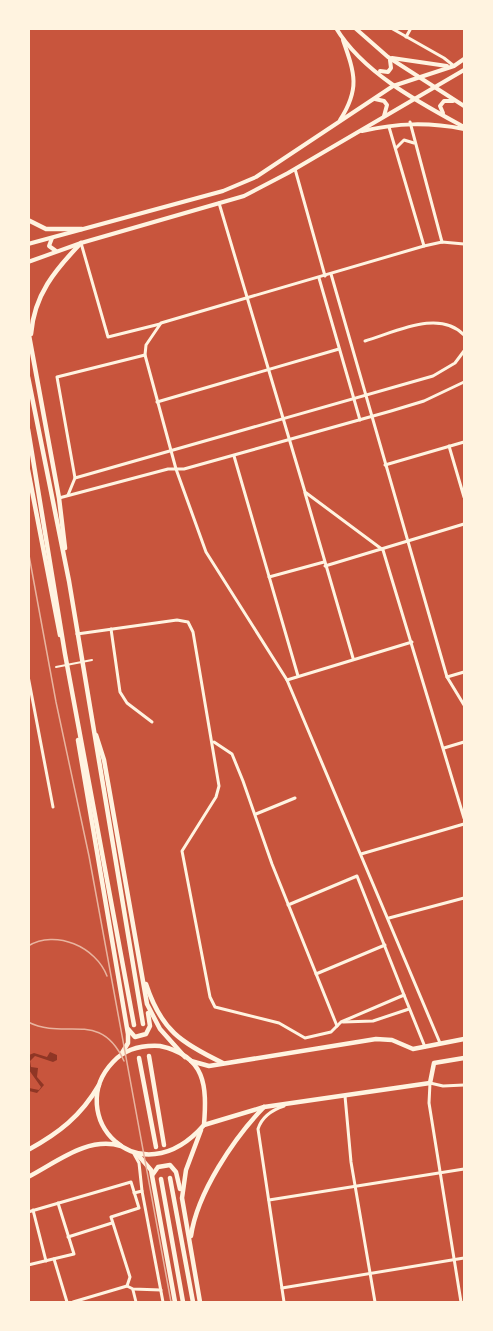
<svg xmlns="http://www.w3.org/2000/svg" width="493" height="1331" viewBox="0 0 493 1331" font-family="'DejaVu Sans',sans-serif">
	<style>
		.water { fill: #8f3625 }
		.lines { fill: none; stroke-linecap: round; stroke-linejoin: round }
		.pedestrian { stroke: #fff3e0; stroke-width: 2 }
		.minor { stroke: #fff3e0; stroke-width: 3 }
		.secondary { stroke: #fff3e0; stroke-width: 4 }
		.primary { stroke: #fff3e0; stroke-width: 4.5 }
		.trunk { stroke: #fff3e0; stroke-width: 4.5 }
		.tram { stroke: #e9b49f; stroke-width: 1.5 }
	</style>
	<rect width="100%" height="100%" fill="#c8553d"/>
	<!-- water -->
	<polygon class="water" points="50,1052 57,1055 57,1060 53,1062 35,1056 30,1061 31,1067 38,1068 37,1077 44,1085 37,1093 29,1091 29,1088 39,1090 41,1087 29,1070 29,1055 34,1053 47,1057"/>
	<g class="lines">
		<!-- pedestrian -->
		<polyline class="pedestrian" points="56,667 92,660"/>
		<!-- minor -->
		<g class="minor">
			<polyline points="391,28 444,58 454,66"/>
			<polyline points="406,37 411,28"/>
			<polyline points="410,122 442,242"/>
			<polyline points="389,127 424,246"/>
			<polyline points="396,148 404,140 414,143"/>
			<polyline points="295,169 325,276"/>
			<polyline points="219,203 305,492 383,550 464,818"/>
			<polyline points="81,243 108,337 160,324"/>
			<polyline points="331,274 447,677 464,705"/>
			<polyline points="319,278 360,420"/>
			<path d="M365 341C396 332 439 309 464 335"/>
			<polyline points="157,402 339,349"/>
			<polyline points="449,446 464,497"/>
			<polyline points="234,456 298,676"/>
			<polyline points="385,465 464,442"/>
			<polyline points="75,478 57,377 145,355"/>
			<polyline points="305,493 353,658"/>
			<polyline points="68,495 75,478 433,376 455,363 464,351"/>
			<polyline points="59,498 168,469 184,469 391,411 424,401 464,382"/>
			<polyline points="325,566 464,524"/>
			<polyline points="269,577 324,562"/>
			<polyline points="111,629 120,692 127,703 152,722"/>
			<polyline points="77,634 177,620 188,622 193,632 219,786 216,797 182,851 210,997 215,1007 279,1023 305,1038 331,1032 341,1022 404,995 425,1047"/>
			<polyline points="28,676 53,807"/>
			<polyline points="447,677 464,672"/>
			<polyline points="287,680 412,642"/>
			<polyline points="214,742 232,754 243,781 272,864 337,1026"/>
			<polyline points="444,748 464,742"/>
			<polyline points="256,814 295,798"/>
			<polyline points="361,854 464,824"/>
			<polyline points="288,905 357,876 404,995"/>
			<polyline points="389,918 464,898"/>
			<polyline points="316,974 385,945"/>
			<polyline points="343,1022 373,1021 409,1009"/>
			<polyline points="440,1043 287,680 206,552 176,469 145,355 146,345 161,323 424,246 442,242 464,244"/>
			<polyline points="345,1096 351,1162 375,1302"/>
			<polyline points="133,1152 139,1163 142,1191"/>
			<polyline points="134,1193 142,1191 163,1302"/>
			<polyline points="269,1200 464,1169"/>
			<polyline points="33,1210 46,1261"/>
			<polyline points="28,1212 131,1182 139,1208 111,1217 130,1277 127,1286"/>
			<polyline points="68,1237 112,1223"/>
			<polyline points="54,1259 67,1302"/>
			<polyline points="28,1265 74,1254 58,1203"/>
			<polyline points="282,1288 464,1258"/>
			<polyline points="133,1290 136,1302"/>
			<polyline points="73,1302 127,1286 133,1289 161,1290"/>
			<path d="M284 1302 258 1129C262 1116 272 1110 284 1106"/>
			<polyline points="461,1302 429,1103 430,1083 443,1086 464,1085"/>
		</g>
		<!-- secondary -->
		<g class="secondary">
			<path d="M336 28C363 73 420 103 464 127"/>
			<polyline points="355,28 388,57 464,106"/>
			<polyline points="392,58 447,66"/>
			<polyline points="380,71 388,72 391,68 390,60"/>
			<polyline points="375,99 384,101 387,105 384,116"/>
			<polyline points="443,113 440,106 444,101 453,101"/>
			<path d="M340 120C360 89 355 74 343 40"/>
			<path d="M362 131C398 123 428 122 464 129"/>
			<polyline points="52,238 49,246 56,251"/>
			<polyline points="28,244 223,191 256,177 393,86 454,66 464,59"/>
			<polyline points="28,262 81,243 244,196 288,173 464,70"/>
		</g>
		<!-- primary -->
		<g class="primary">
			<polyline points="191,1061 209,1066 376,1039 392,1040 413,1049 464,1039"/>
			<polyline points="204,1125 264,1107 430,1083 434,1063 464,1058"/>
			<path d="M28 1150C59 1133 81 1116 99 1085"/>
			<path d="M28 1177C57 1162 88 1136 121 1146"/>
		</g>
		<!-- trunk -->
		<g class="trunk">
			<polyline points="28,220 46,229 82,229"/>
			<polyline points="28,330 59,498 65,548"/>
			<path d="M31 334C34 295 55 270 81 243"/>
			<polyline points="28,377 69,581 143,1024"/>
			<polyline points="28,429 65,654 134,1025"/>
			<polyline points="28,470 60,635"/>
			<polyline points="96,735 104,760 147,1004 160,1029 185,1057"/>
			<polyline points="78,740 128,1034 128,1043 122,1053"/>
			<path d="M146 984C161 1030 181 1043 223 1063"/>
			<polyline points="128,1029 135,1037 146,1034 150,1026 148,1013"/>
			<path d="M160 1046C206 1056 207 1086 204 1125 138 1200 63 1114 113 1062 125 1049 142 1045 160 1046Z"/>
			<polyline points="149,1056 164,1145"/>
			<polyline points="139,1058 156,1147"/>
			<polyline points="138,1155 151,1170 175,1302"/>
			<polyline points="153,1174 158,1167 170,1165 176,1172 180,1189"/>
			<polyline points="170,1178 193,1302"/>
			<polyline points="161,1179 183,1302"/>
			<path d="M191 1236C197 1193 234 1138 264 1107"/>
			<polyline points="200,1302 182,1198 186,1170 201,1130"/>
		</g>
		<!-- tram -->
		<g class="tram">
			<polyline points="28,550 56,702 89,856 171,1302"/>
			<path d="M28 946C56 929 96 947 107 976"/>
			<path d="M28 1022C66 1041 100 1009 124 1061"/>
		</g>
	</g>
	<!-- border -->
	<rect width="493" height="1331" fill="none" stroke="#fff3e0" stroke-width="60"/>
</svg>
